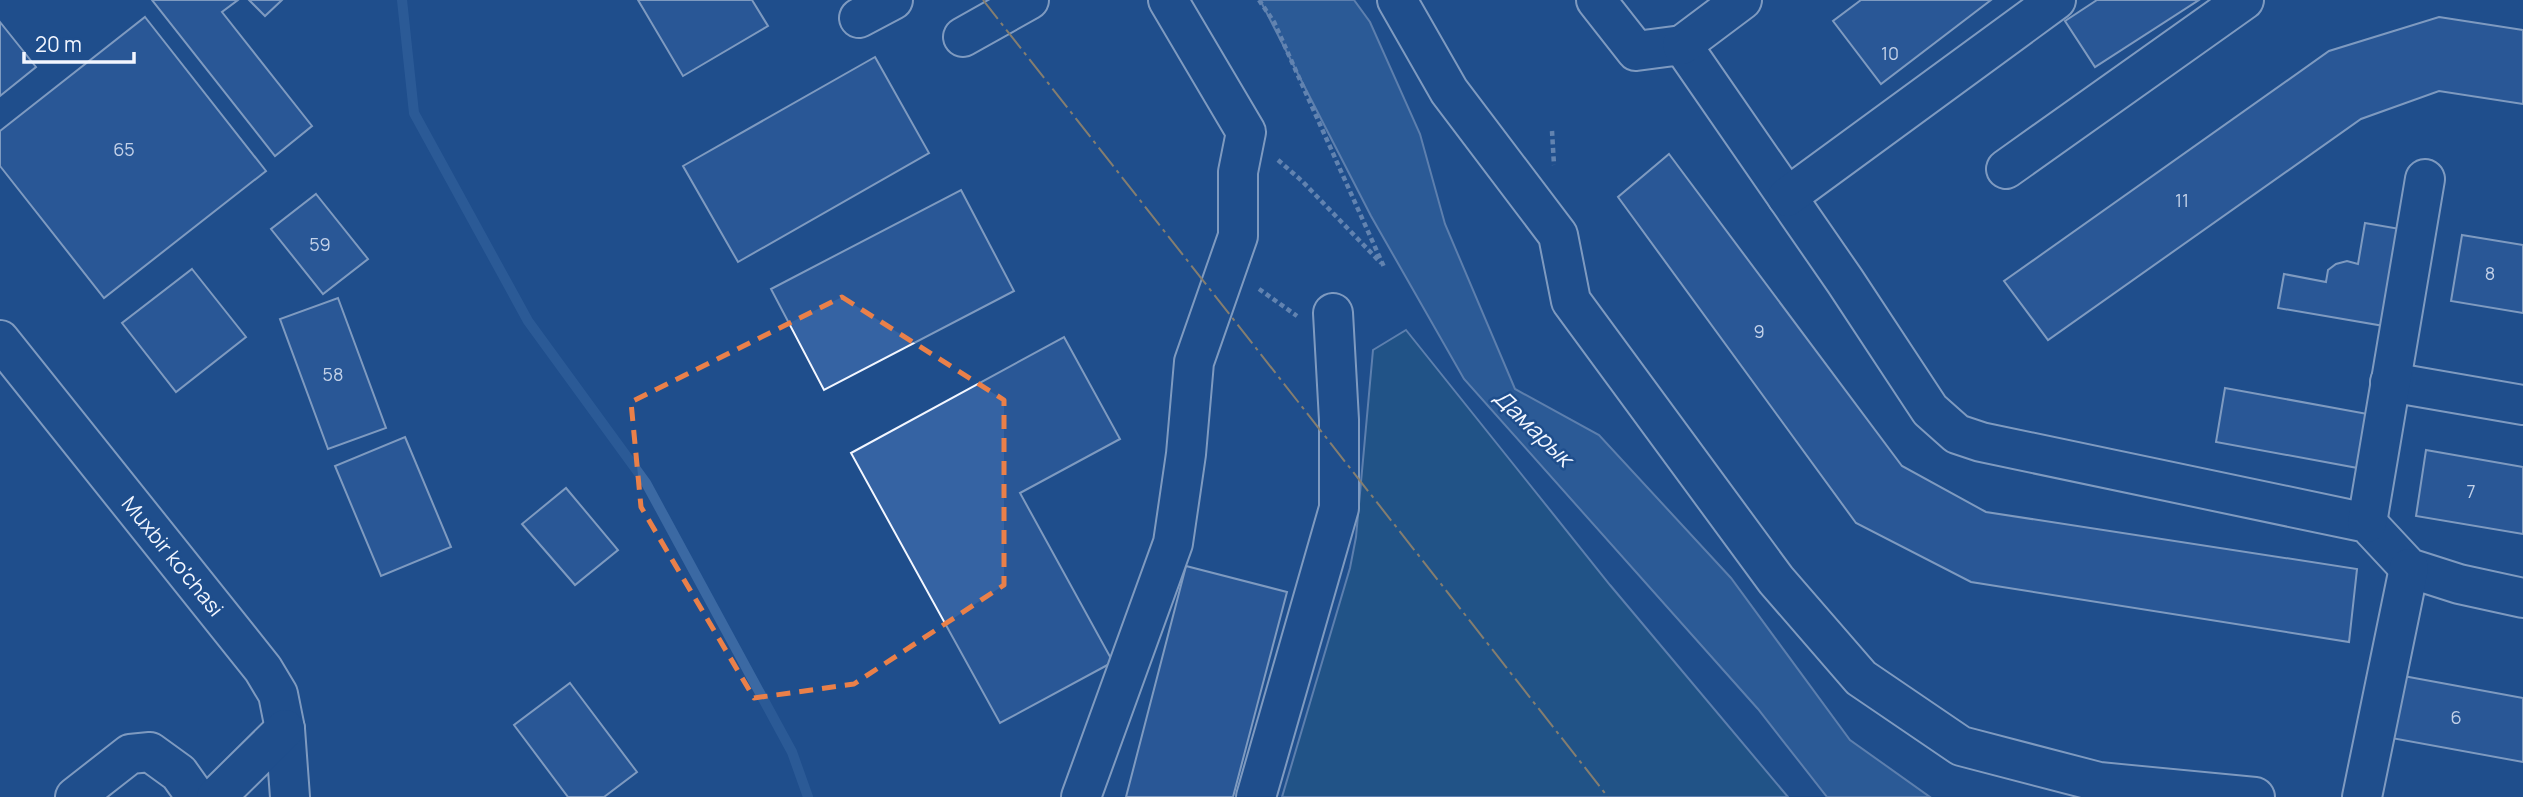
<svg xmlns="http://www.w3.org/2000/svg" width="2523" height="797" viewBox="0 0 2523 797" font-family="Manrope,sans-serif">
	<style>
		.green { fill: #245a82; stroke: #a8bbd7; stroke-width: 2 }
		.water { fill: #3b69a3; stroke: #a8bbd7; stroke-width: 2 }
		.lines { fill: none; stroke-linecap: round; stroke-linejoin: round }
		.stream { stroke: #3b69a3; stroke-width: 10 }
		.building { fill: #3563a3; stroke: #f2f6ff; stroke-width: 2 }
		.minor-casing { stroke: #f2f6ff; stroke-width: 42 }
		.path { stroke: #b3c4dc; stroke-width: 4.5; stroke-dasharray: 5 3.5; stroke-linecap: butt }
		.minor { stroke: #1f4e8c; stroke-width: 38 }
		.power { stroke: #ffb74d; stroke-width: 2; stroke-dasharray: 24 5 3.5 5; stroke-linecap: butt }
		.marked { fill: none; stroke: #ea8049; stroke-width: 5; stroke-dasharray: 14 9; stroke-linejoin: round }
		.labels { text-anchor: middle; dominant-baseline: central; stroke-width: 5; stroke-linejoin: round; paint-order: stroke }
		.number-label { font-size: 18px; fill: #c3d1e8 }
		.street-label { font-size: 21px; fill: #f2f6ff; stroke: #1f4e8c }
		.water-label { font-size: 23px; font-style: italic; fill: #f2f6ff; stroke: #1f4e8c }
	</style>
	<rect width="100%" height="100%" fill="#1f4e8c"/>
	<!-- green -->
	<polygon class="green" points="1406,330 1610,585 1788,797 1282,797 1350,568 1356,537 1373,350"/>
	<!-- water -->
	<polygon class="water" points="1260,0 1354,0 1370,22 1420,134 1445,224 1515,389 1599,435 1731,578 1850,740 1930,797 1827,797 1758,709 1464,379 1371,216"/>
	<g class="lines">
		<!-- stream -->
		<polyline class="stream" points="402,0 414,113 528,321 646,483 792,752 808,797"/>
	</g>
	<!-- building -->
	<g class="building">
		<polygon points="152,0 238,0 222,12 312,126 275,156"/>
		<polygon points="249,0 282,0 265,16"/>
		<polygon points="638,0 752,0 768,26 683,76"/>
		<polygon points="1861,0 1991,0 1881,84 1833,21"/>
		<polygon points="2097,0 2199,0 2095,67 2065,21"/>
		<polygon points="145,17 266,171 104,298 0,166 0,131"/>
		<polygon points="2439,17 2523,30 2523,104 2439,91 2361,119 2048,340 2004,281 2329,51"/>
		<polygon points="0,22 36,67 0,96"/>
		<polygon points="875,57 929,153 738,262 683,166"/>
		<polygon points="1669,154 1902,466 1986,512 2357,569 2349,642 1971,582 1856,523 1618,197"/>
		<polygon points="961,190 1014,291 824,390 771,289"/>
		<polygon points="316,194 368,259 323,294 271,229"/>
		<polygon points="2365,223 2400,229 2384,326 2278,308 2284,274 2326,282 2328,270 2336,264 2347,261 2358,264"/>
		<polygon points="2462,235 2523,245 2523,313 2451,301"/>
		<polygon points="192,269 246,337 176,392 122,323"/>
		<polygon points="338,298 386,428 328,449 280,319"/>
		<polygon points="1064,337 1120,439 1020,493 1113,662 1000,723 851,453"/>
		<polygon points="2225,388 2373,415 2363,469 2216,442"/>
		<polygon points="405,437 451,547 381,576 335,466"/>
		<polygon points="2426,450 2523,467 2523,534 2416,516"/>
		<polygon points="566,488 618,550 575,585 522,524"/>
		<polygon points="1186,566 1287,592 1233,797 1126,797"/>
		<polygon points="2398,675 2523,698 2523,762 2386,737"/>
		<polygon points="570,683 637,772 604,797 568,797 514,725"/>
	</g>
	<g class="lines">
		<!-- minor casing -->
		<g class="minor-casing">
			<g id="minor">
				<polyline points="1397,0 1449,91 1558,235 1571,301 1776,580 1861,678 1961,746 2099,782 2255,797"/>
				<polyline points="1596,0 1636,51 1682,45 1845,281 1930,410 1957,434 1981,442 2367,523 2409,568 2459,584 2523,598"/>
				<polyline points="859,18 893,0"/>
				<polyline points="963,37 1029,0"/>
				<polyline points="1682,45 1742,0"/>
				<polyline points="2006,169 2244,0"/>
				<polyline points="1787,197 2056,0"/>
				<polyline points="0,340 263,669 278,694 285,729 290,797"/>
				<polyline points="2390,382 2523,405"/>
				<polyline points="2367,523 2425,179"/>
				<polyline points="75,797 130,754 150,752 179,773 196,797"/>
				<polyline points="216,797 285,729"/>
				<polyline points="1081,797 1173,543 1186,454 1194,362 1238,236 1238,172 1246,132 1168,0"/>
				<polyline points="1256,797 1339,508 1339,420 1333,313"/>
				<polyline points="2362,797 2409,568"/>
			</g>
		</g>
		<!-- path -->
		<g class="path">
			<polyline points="1259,0 1274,22 1384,267"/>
			<polyline points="1552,131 1554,165"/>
			<polyline points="1278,160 1302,181 1381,263"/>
			<polyline points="1259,289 1297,316"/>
		</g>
		<!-- minor -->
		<use href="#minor" class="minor"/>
		<!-- power -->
		<polyline class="power" points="983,0 1608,797"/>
	</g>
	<!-- marked area -->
	<path d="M0 0H2523V797H0ZM842 297 1004 400V585L854 684 754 698 641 507 631 402Z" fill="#1f4e8c" fill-opacity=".55" fill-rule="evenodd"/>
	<path class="marked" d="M842 297 1004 400V585L854 684 754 698 641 507 631 402Z"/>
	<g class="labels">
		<!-- number labels -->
		<g class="number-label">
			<text x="1890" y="53">10</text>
			<text x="124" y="149">65</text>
			<text x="2182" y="200">11</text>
			<text x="320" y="244">59</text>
			<text x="2490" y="273">8</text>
			<text x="1759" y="331">9</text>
			<text x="333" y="374">58</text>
			<text x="2471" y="491">7</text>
			<text x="2456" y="717">6</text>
		</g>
		<!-- street labels -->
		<g class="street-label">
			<text transform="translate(173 556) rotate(51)">Muxbir ko'chasi</text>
		</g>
		<!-- water labels -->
		<g class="water-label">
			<text transform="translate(1534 427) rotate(44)">Дамарык</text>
		</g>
	</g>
	<!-- scale -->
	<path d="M24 52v10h110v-10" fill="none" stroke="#f2f6ff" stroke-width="3.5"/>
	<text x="35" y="52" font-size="21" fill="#f2f6ff" stroke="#1f4e8c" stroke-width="5" paint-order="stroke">20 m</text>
</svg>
